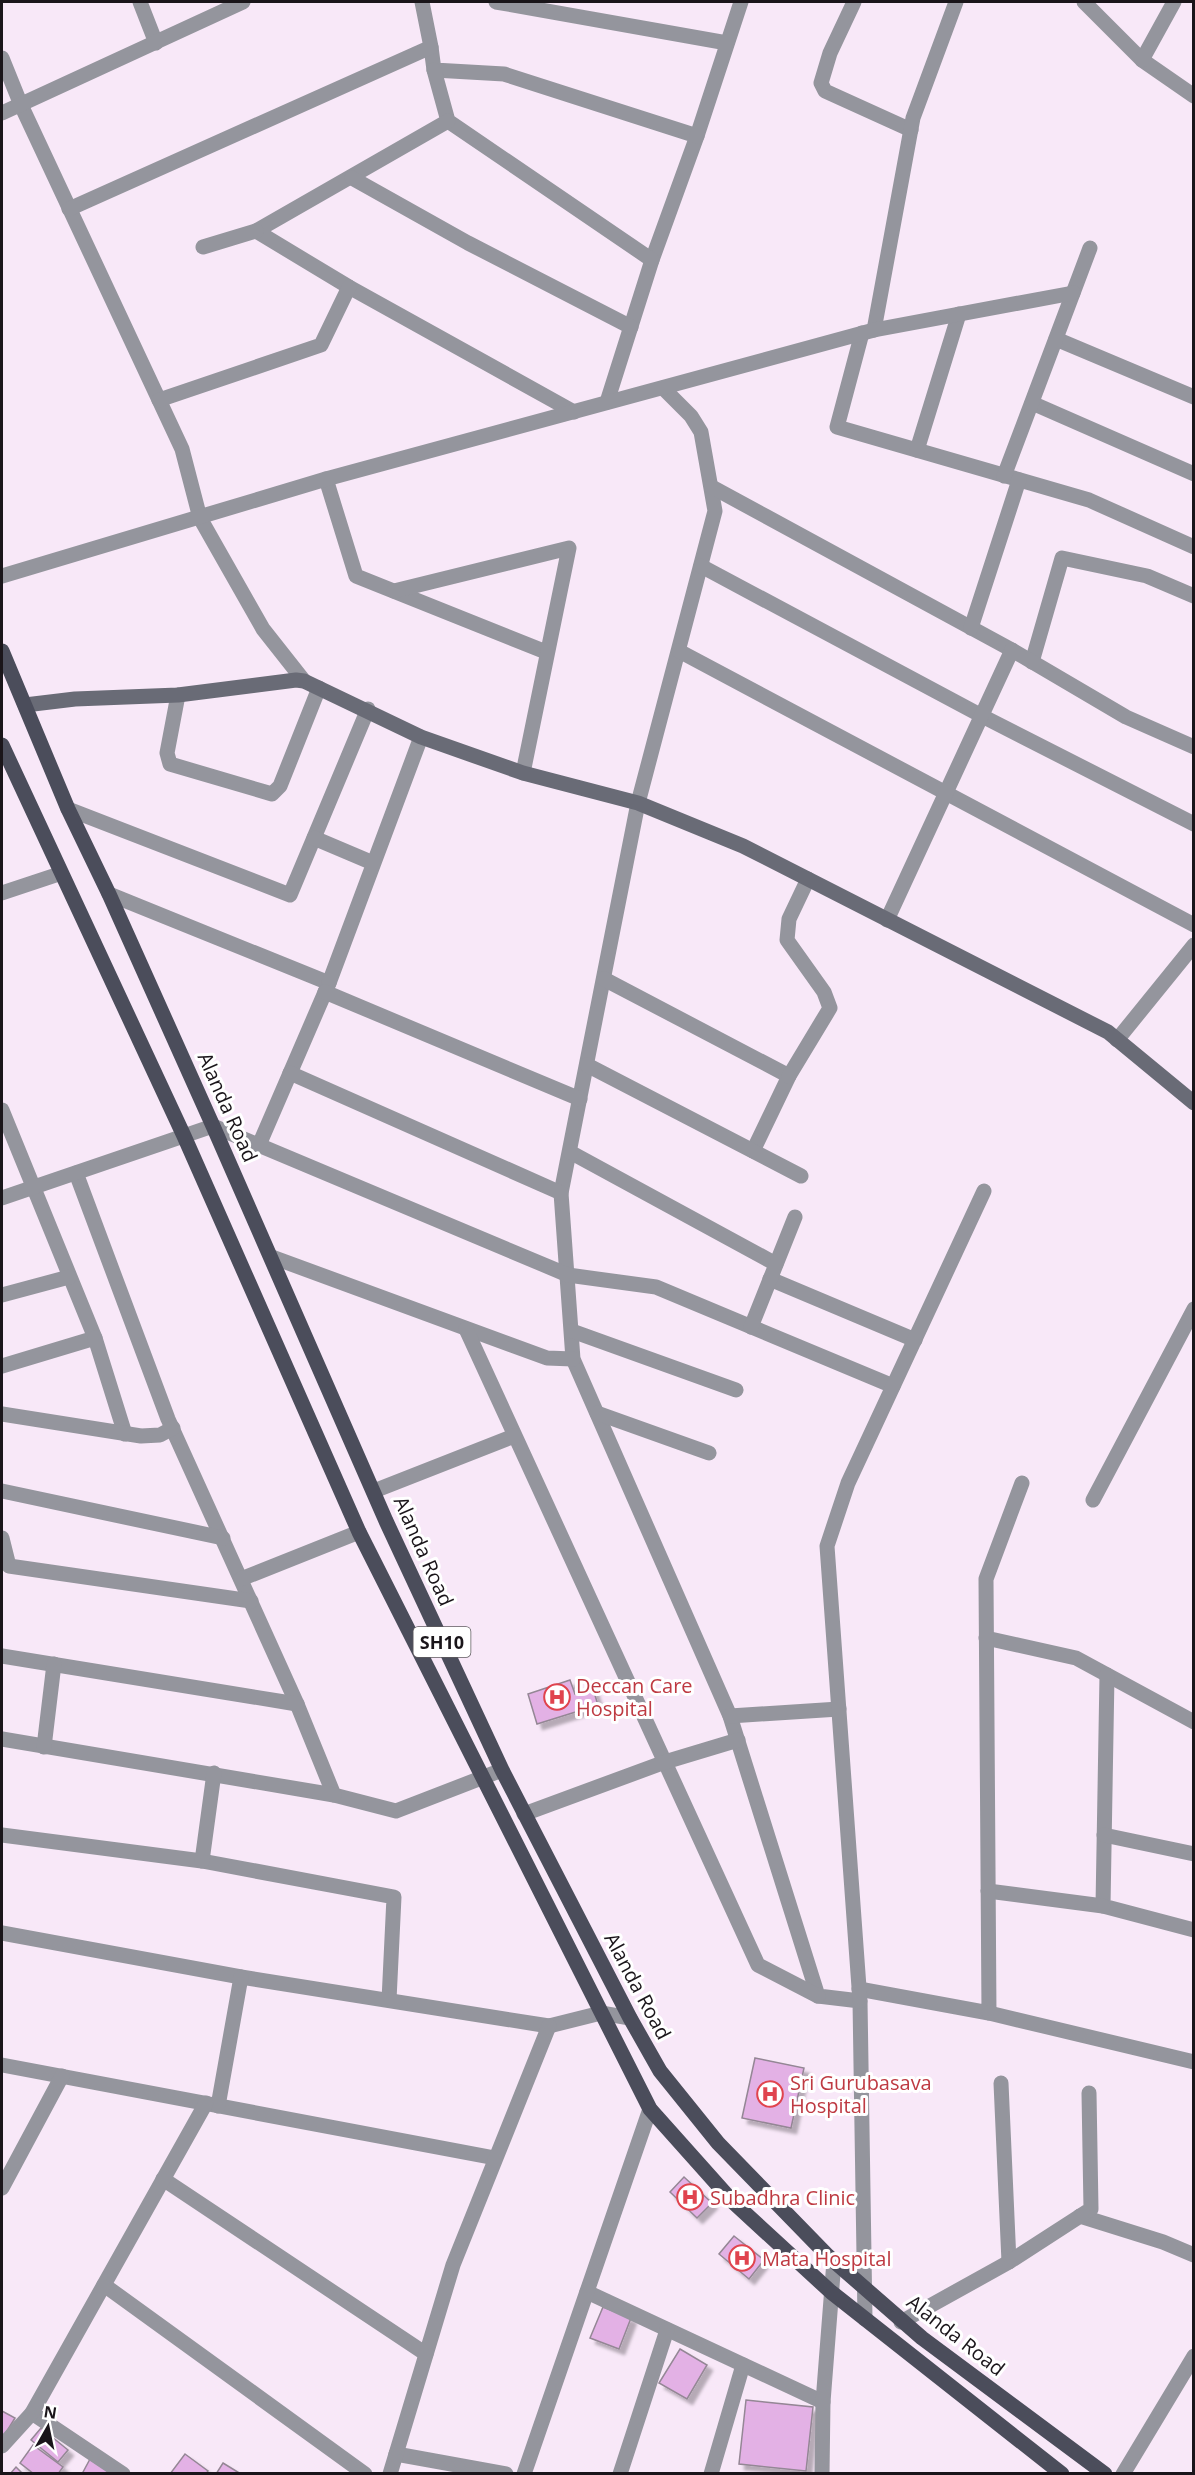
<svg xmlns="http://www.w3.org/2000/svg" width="1195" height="2475" viewBox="0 0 1195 2475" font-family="'Open Sans',sans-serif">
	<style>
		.building { fill: #e3b1e5; stroke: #948795; stroke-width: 1.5; filter: url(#shadow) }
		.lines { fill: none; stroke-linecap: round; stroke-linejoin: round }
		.street { stroke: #94959d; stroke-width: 15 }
		.secondary { stroke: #696b76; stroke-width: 15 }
		.primary { stroke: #4b4d5b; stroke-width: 15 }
		.labels { text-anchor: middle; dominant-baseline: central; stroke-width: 6; stroke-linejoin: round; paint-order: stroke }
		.shield { fill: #fff; stroke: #5f5b5f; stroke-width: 1.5 }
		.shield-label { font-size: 18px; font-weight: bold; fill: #1a151a }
		.street-label { font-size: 20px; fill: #1a151a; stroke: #fff }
		.health-label { font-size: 20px; fill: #be3a42; stroke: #fff; text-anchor: start }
	</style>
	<defs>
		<filter id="shadow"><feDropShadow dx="5.5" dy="5.5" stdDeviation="1.5" flood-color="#0004"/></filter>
	</defs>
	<rect width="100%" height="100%" fill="#f8e8f8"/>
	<!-- building -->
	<g class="building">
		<polygon points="570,1680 575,1694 593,1689 598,1705 537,1724 528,1694"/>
		<polygon points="755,2058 804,2068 791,2128 742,2118"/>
		<polygon points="684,2177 712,2203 697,2218 670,2192"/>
		<polygon points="734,2236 764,2260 749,2279 719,2254"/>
		<polygon points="603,2307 631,2318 619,2349 590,2338"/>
		<polygon points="680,2349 707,2365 687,2399 659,2383"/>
		<polygon points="746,2400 813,2407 806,2471 739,2464"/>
		<polygon points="2,2411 15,2418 2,2439"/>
		<polygon points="41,2428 68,2450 58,2462 31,2440"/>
		<polygon points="33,2445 63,2467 58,2474 34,2474 20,2463"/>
		<polygon points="185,2454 208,2471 206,2474 170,2474"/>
		<polygon points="90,2459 113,2474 82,2474"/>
		<polygon points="223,2463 241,2474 216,2474"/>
		<polygon points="16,2467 23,2474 10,2474"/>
	</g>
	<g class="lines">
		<!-- street -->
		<g class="street">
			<polyline points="140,2 156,43"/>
			<polyline points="496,2 727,43"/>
			<polyline points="854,2 830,53 821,83 825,91 911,130"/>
			<polyline points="1084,2 1142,60 1194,96"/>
			<polyline points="431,47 434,70 504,74 697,136 652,260 607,402"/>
			<polyline points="2,58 21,105 182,449 200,518 263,629 304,681"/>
			<polyline points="1142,60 1174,2"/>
			<polyline points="434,70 448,121 652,260"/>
			<polyline points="2,113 243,2"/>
			<polyline points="448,121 256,231 349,287 574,412"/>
			<polyline points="697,136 741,2"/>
			<polyline points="352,178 468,243 631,327"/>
			<polyline points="69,209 431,47 422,2"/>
			<polyline points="203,247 256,231"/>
			<polyline points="874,330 913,118 956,2"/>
			<polyline points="862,333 837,427 1089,500 1194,547"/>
			<polyline points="1056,339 1194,397"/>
			<polyline points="663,388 691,416 701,432 715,511 638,803 561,1193 573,1359 730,1716 818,1996 860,2001 865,2319"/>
			<polyline points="159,400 321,345 349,287"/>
			<polyline points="1032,403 1194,474"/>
			<polyline points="917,450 959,314"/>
			<polyline points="1004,476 1090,248"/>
			<polyline points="326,479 356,576 546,652"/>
			<polyline points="712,487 1012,650"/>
			<polyline points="701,566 982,716 1194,824"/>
			<polyline points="2,576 326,479 874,330 1073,293"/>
			<polyline points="394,591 569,548 523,773"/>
			<polyline points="971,628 1019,480"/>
			<polyline points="679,651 1194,925"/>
			<polyline points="1032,662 1062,558 1147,576 1194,596"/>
			<polyline points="178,695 167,753 170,764 272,794 280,786 319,688"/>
			<polyline points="68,809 290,895 368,709"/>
			<polyline points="314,838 373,863"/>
			<polyline points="2,893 59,874"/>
			<polyline points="109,894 329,983 259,1145"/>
			<polyline points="887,920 1012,650 1126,717 1194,747"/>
			<polyline points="604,979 789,1076 753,1151"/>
			<polyline points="329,983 421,737"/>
			<polyline points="325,992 580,1099"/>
			<polyline points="1117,1040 1194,945"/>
			<polyline points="587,1065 801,1176"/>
			<polyline points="290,1073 561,1193"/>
			<polyline points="789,1076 830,1008 824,992 787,940 789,919 808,879"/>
			<polyline points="2,1110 95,1338 2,1366"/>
			<polyline points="570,1152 776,1264"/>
			<polyline points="76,1173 168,1419 297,1704 334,1795 396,1811 502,1770"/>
			<polyline points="2,1198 213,1126 568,1275 656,1287 893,1386"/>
			<polyline points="272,1257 547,1358 573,1359"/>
			<polyline points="770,1279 915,1340"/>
			<polyline points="2,1295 69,1277"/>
			<polyline points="751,1327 795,1217"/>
			<polyline points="466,1329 758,1965 818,1996"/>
			<polyline points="572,1331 736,1390"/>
			<polyline points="95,1338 125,1434"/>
			<polyline points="597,1413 709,1453"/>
			<polyline points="2,1414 141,1436 160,1435 173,1428"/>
			<polyline points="2,1491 223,1538"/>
			<polyline points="374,1491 514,1436"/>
			<polyline points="1093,1500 1194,1309"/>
			<polyline points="2,1538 9,1566 251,1601"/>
			<polyline points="241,1579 359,1532"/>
			<polyline points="986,1638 1076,1658 1194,1722"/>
			<polyline points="2,1656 297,1704"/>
			<polyline points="1107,1675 1103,1906 1194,1930"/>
			<polyline points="730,1716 839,1709"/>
			<polyline points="2,1739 334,1795"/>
			<polyline points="44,1747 54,1664"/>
			<polyline points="524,1814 665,1762 738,1740"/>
			<polyline points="2,1835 202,1861 394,1897 389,2000"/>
			<polyline points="1104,1835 1194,1854"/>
			<polyline points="202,1861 214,1773"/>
			<polyline points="988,1891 1103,1906"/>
			<polyline points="2,1933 241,1977 549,2026 601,2013 630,2018"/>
			<polyline points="859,1989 989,2013 986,1579 1022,1483"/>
			<polyline points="860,2001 827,1546 848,1483 984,1191"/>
			<polyline points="989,2013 1194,2062"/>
			<polyline points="2,2065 495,2158"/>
			<polyline points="1001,2083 1009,2262"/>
			<polyline points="218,2106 241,1977"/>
			<polyline points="163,2179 426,2354"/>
			<polyline points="2,2188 62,2076"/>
			<polyline points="1080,2216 1163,2242 1194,2255"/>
			<polyline points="104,2285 365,2474"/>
			<polyline points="587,2292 823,2402"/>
			<polyline points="901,2322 1009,2262 1091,2209 1089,2093"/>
			<polyline points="32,2413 123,2474"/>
			<polyline points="2,2446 32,2413 206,2103"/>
			<polyline points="396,2454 506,2474"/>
			<polyline points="390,2474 453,2265 549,2026"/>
			<polyline points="524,2474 650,2109"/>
			<polyline points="620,2474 667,2330"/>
			<polyline points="711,2474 743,2365"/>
			<polyline points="822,2474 823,2402 834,2261"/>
			<polyline points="1123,2474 1194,2356"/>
		</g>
		<!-- secondary -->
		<polyline class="secondary" points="25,705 75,699 178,695 296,680 304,681 421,737 523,773 638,803 743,846 1108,1032 1194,1103"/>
		<!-- primary -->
		<g class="primary">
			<polyline points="2,651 68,809 109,894 213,1126 386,1521 502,1770 630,2018 660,2071 718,2143 828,2256 922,2338 1105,2474"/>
			<polyline points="2,745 184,1136 359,1532 650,2109 733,2202 831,2292 1062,2474"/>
		</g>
	</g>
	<!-- icons -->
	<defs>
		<g id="hospital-ring" transform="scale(1.35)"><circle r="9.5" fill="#fff" stroke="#e0444e" stroke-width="1.5"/><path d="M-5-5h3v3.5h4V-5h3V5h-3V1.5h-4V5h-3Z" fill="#e0444e"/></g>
	</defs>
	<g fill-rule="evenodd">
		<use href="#hospital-ring" x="557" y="1697"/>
		<use href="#hospital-ring" x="770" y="2094"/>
		<use href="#hospital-ring" x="690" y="2197"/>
		<use href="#hospital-ring" x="742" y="2258"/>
	</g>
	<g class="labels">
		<!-- shield labels -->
		<rect class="shield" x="413.5" y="1627" width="57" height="30" rx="4.5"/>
		<g class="shield-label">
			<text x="442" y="1642">SH10</text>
		</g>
		<!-- street labels -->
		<g class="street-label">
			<text transform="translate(228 1107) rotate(66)">Alanda Road</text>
			<text transform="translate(424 1551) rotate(66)">Alanda Road</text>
			<text transform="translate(638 1986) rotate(62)">Alanda Road</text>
			<text transform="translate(956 2335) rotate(38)">Alanda Road</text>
		</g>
		<!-- health labels -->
		<g class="health-label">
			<text x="576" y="1685">Deccan Care<tspan x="576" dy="23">Hospital</tspan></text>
			<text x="790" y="2082">Sri Gurubasava<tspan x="790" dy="23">Hospital</tspan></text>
			<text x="710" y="2197">Subadhra Clinic</text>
			<text x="762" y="2258">Mata Hospital</text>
		</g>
	</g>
	<!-- border -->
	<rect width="1195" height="2475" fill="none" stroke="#1a151a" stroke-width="6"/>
	<!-- north arrow -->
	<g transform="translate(48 2427) rotate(9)" stroke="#ffffff" stroke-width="4.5" paint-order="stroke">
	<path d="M0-4.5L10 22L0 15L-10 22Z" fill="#1a151a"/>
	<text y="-9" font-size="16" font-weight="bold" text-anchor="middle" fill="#1a151a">N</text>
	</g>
</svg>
